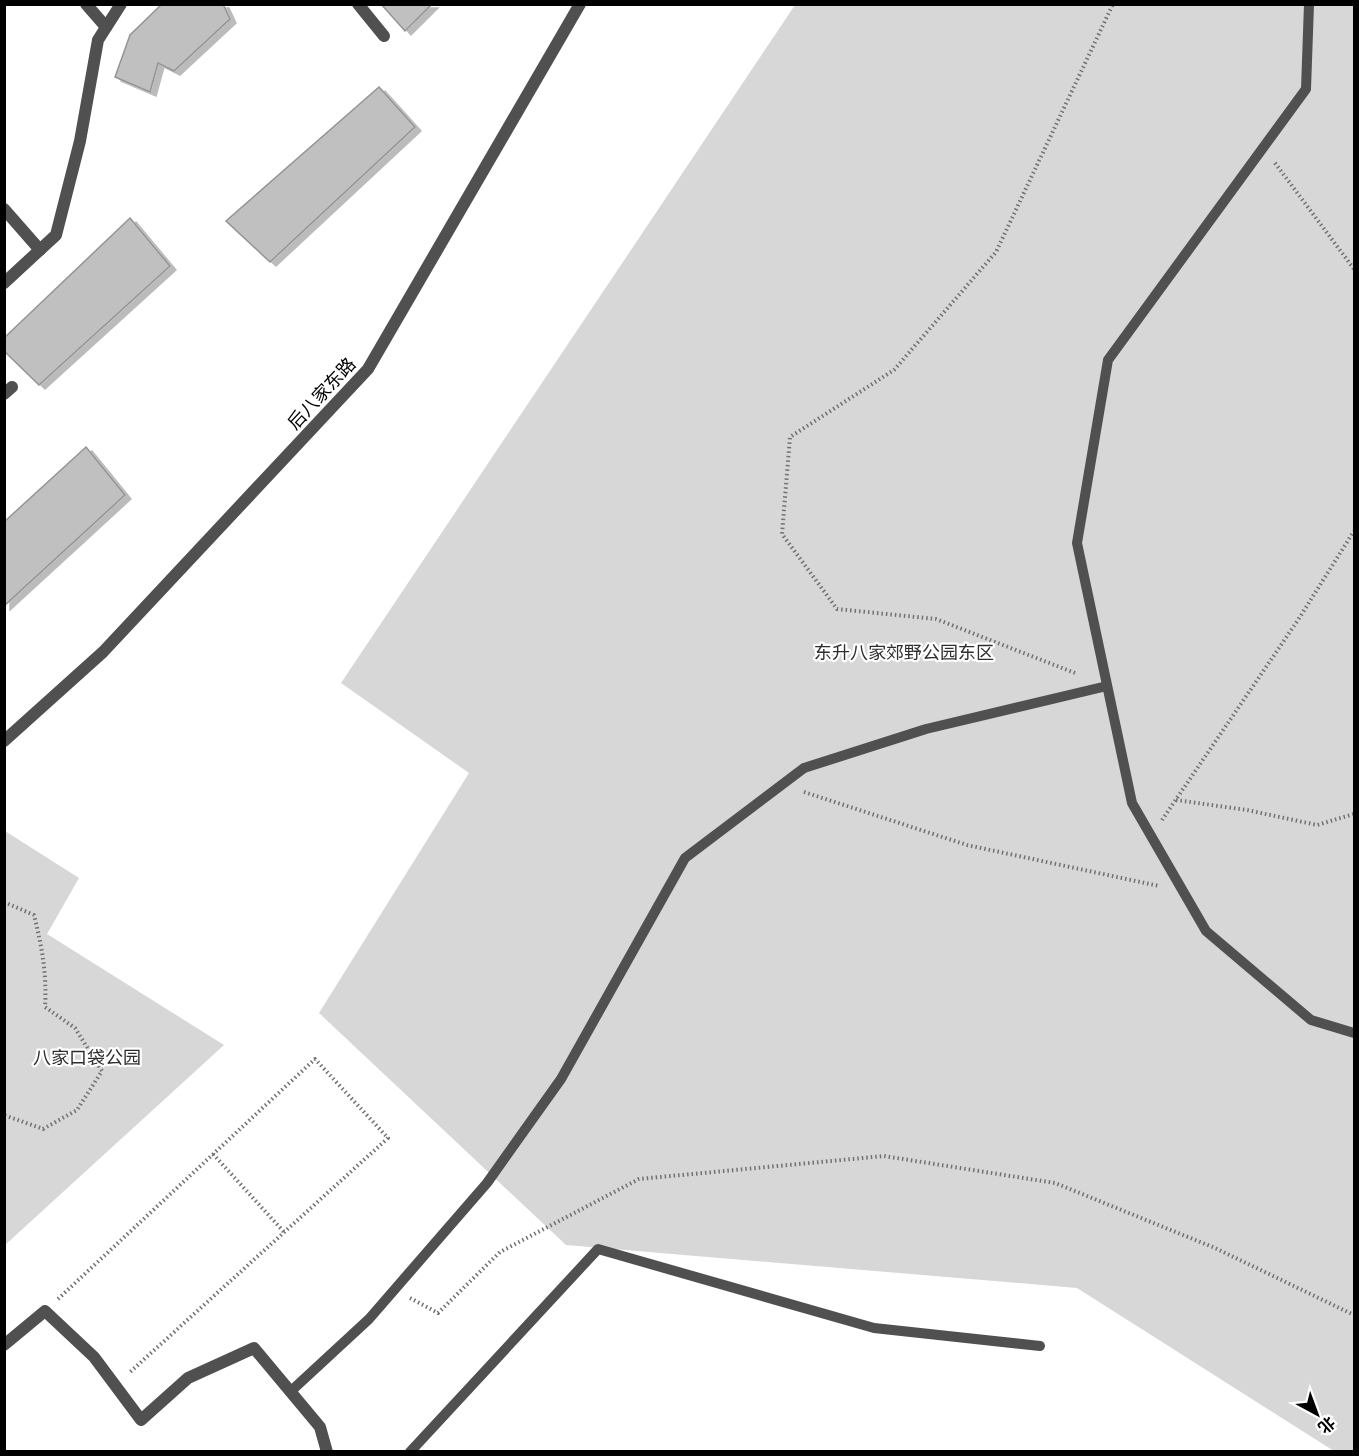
<svg xmlns="http://www.w3.org/2000/svg" width="1359" height="1456" viewBox="0 0 1359 1456" font-family="'Noto Sans','Noto Sans SC',sans-serif">
	<style>
		.green { fill: #d7d7d7 }
		.building { fill: #c0c0c0; stroke: #949494; stroke-width: 1.5; filter: url(#shadow) }
		.lines { fill: none; stroke-linecap: round; stroke-linejoin: round }
		.path { stroke: #727272; stroke-width: 4; stroke-dasharray: 1.5 3; stroke-linecap: butt }
		.service { stroke: #505050; stroke-width: 10 }
		.minor { stroke: #505050; stroke-width: 12 }
		.tertiary { stroke: #505050; stroke-width: 12 }
		.labels { text-anchor: middle; dominant-baseline: central; stroke-width: 4.5; stroke-linejoin: round; paint-order: stroke }
		.street-label { font-size: 18px; fill: #000; stroke: #fff }
		.park-label { font-size: 18px; fill: #2e2e2e; stroke: #fff }
	</style>
	<defs>
		<filter id="shadow"><feDropShadow dx="6" dy="4" stdDeviation="0" flood-color="#0004"/></filter>
	</defs>
	<rect width="100%" height="100%" fill="#fff"/>
	<!-- green -->
	<g class="green">
		<polygon points="795,5 1354,5 1354,1451 1334,1451 1077,1288 566,1245 319,1013 469,773 341,683"/>
		<polygon points="5,831 79,878 47,934 224,1045 5,1245"/>
	</g>
	<!-- building -->
	<g class="building">
		<polygon points="162,4 223,4 230,19 174,71 158,63 150,92 115,77 130,35"/>
		<polygon points="381,4 432,4 405,31"/>
		<polygon points="379,87 415,127 270,262 226,221"/>
		<polygon points="130,218 170,266 39,385 4,351 4,338"/>
		<polygon points="86,447 125,495 4,606 4,522"/>
	</g>
	<g class="lines">
		<!-- path -->
		<g class="path">
			<polyline points="1275,163 1354,269"/>
			<polyline points="1075,673 936,619 837,609 782,534 790,437 894,370 996,252 1113,4"/>
			<polyline points="804,792 967,845 1159,886"/>
			<polyline points="1176,800 1247,810 1317,825 1354,814"/>
			<polyline points="1162,820 1298,620 1354,531"/>
			<path d="M4 902 34 915C42 947 47 974 45 1007L75 1028 102 1071 77 1110 43 1129 4 1115"/>
			<polyline points="213,1154 284,1232"/>
			<polyline points="410,1298 438,1313 500,1252 639,1179 884,1156 1055,1183 1215,1248 1354,1315"/>
			<polyline points="58,1299 315,1059 388,1138 129,1373"/>
		</g>
		<!-- service -->
		<g class="service">
			<polyline points="1309,4 1306,89 1108,360 1077,543 1132,803 1206,931 1311,1020 1354,1033"/>
			<polyline points="290,1392 369,1319 487,1183 561,1079 685,858 804,768 926,729 1107,686"/>
			<polyline points="410,1452 598,1249 874,1328 1040,1346"/>
		</g>
		<!-- minor -->
		<g class="minor">
			<polyline points="86,4 106,27"/>
			<polyline points="358,4 384,36"/>
			<polyline points="4,209 40,250"/>
			<polyline points="4,283 56,235 80,141 98,40 121,4"/>
			<polyline points="4,394 12,387"/>
			<polyline points="4,1345 45,1311 94,1357 141,1420 188,1378 254,1348 320,1427 327,1452"/>
		</g>
		<!-- tertiary -->
		<polyline class="tertiary" points="4,741 103,652 368,369 580,4"/>
	</g>
	<g class="labels">
		<!-- street labels -->
		<g class="street-label">
			<text transform="translate(321 393) rotate(-47)">后八家东路</text>
		</g>
		<!-- park labels -->
		<g class="park-label">
			<text x="904" y="652">东升八家郊野公园东区</text>
			<text x="87" y="1057">八家口袋公园</text>
		</g>
	</g>
	<!-- border -->
	<rect width="1359" height="1456" fill="none" stroke="#000000" stroke-width="12"/>
	<!-- north arrow -->
	<g transform="translate(1317 1414) rotate(139)" stroke="#ffffff" stroke-width="4.5" paint-order="stroke">
	<path d="M0-4.5L10 22L0 15L-10 22Z" fill="#000000"/>
	<text y="-9" font-size="16" font-weight="bold" text-anchor="middle" fill="#000000">北</text>
	</g>
</svg>
